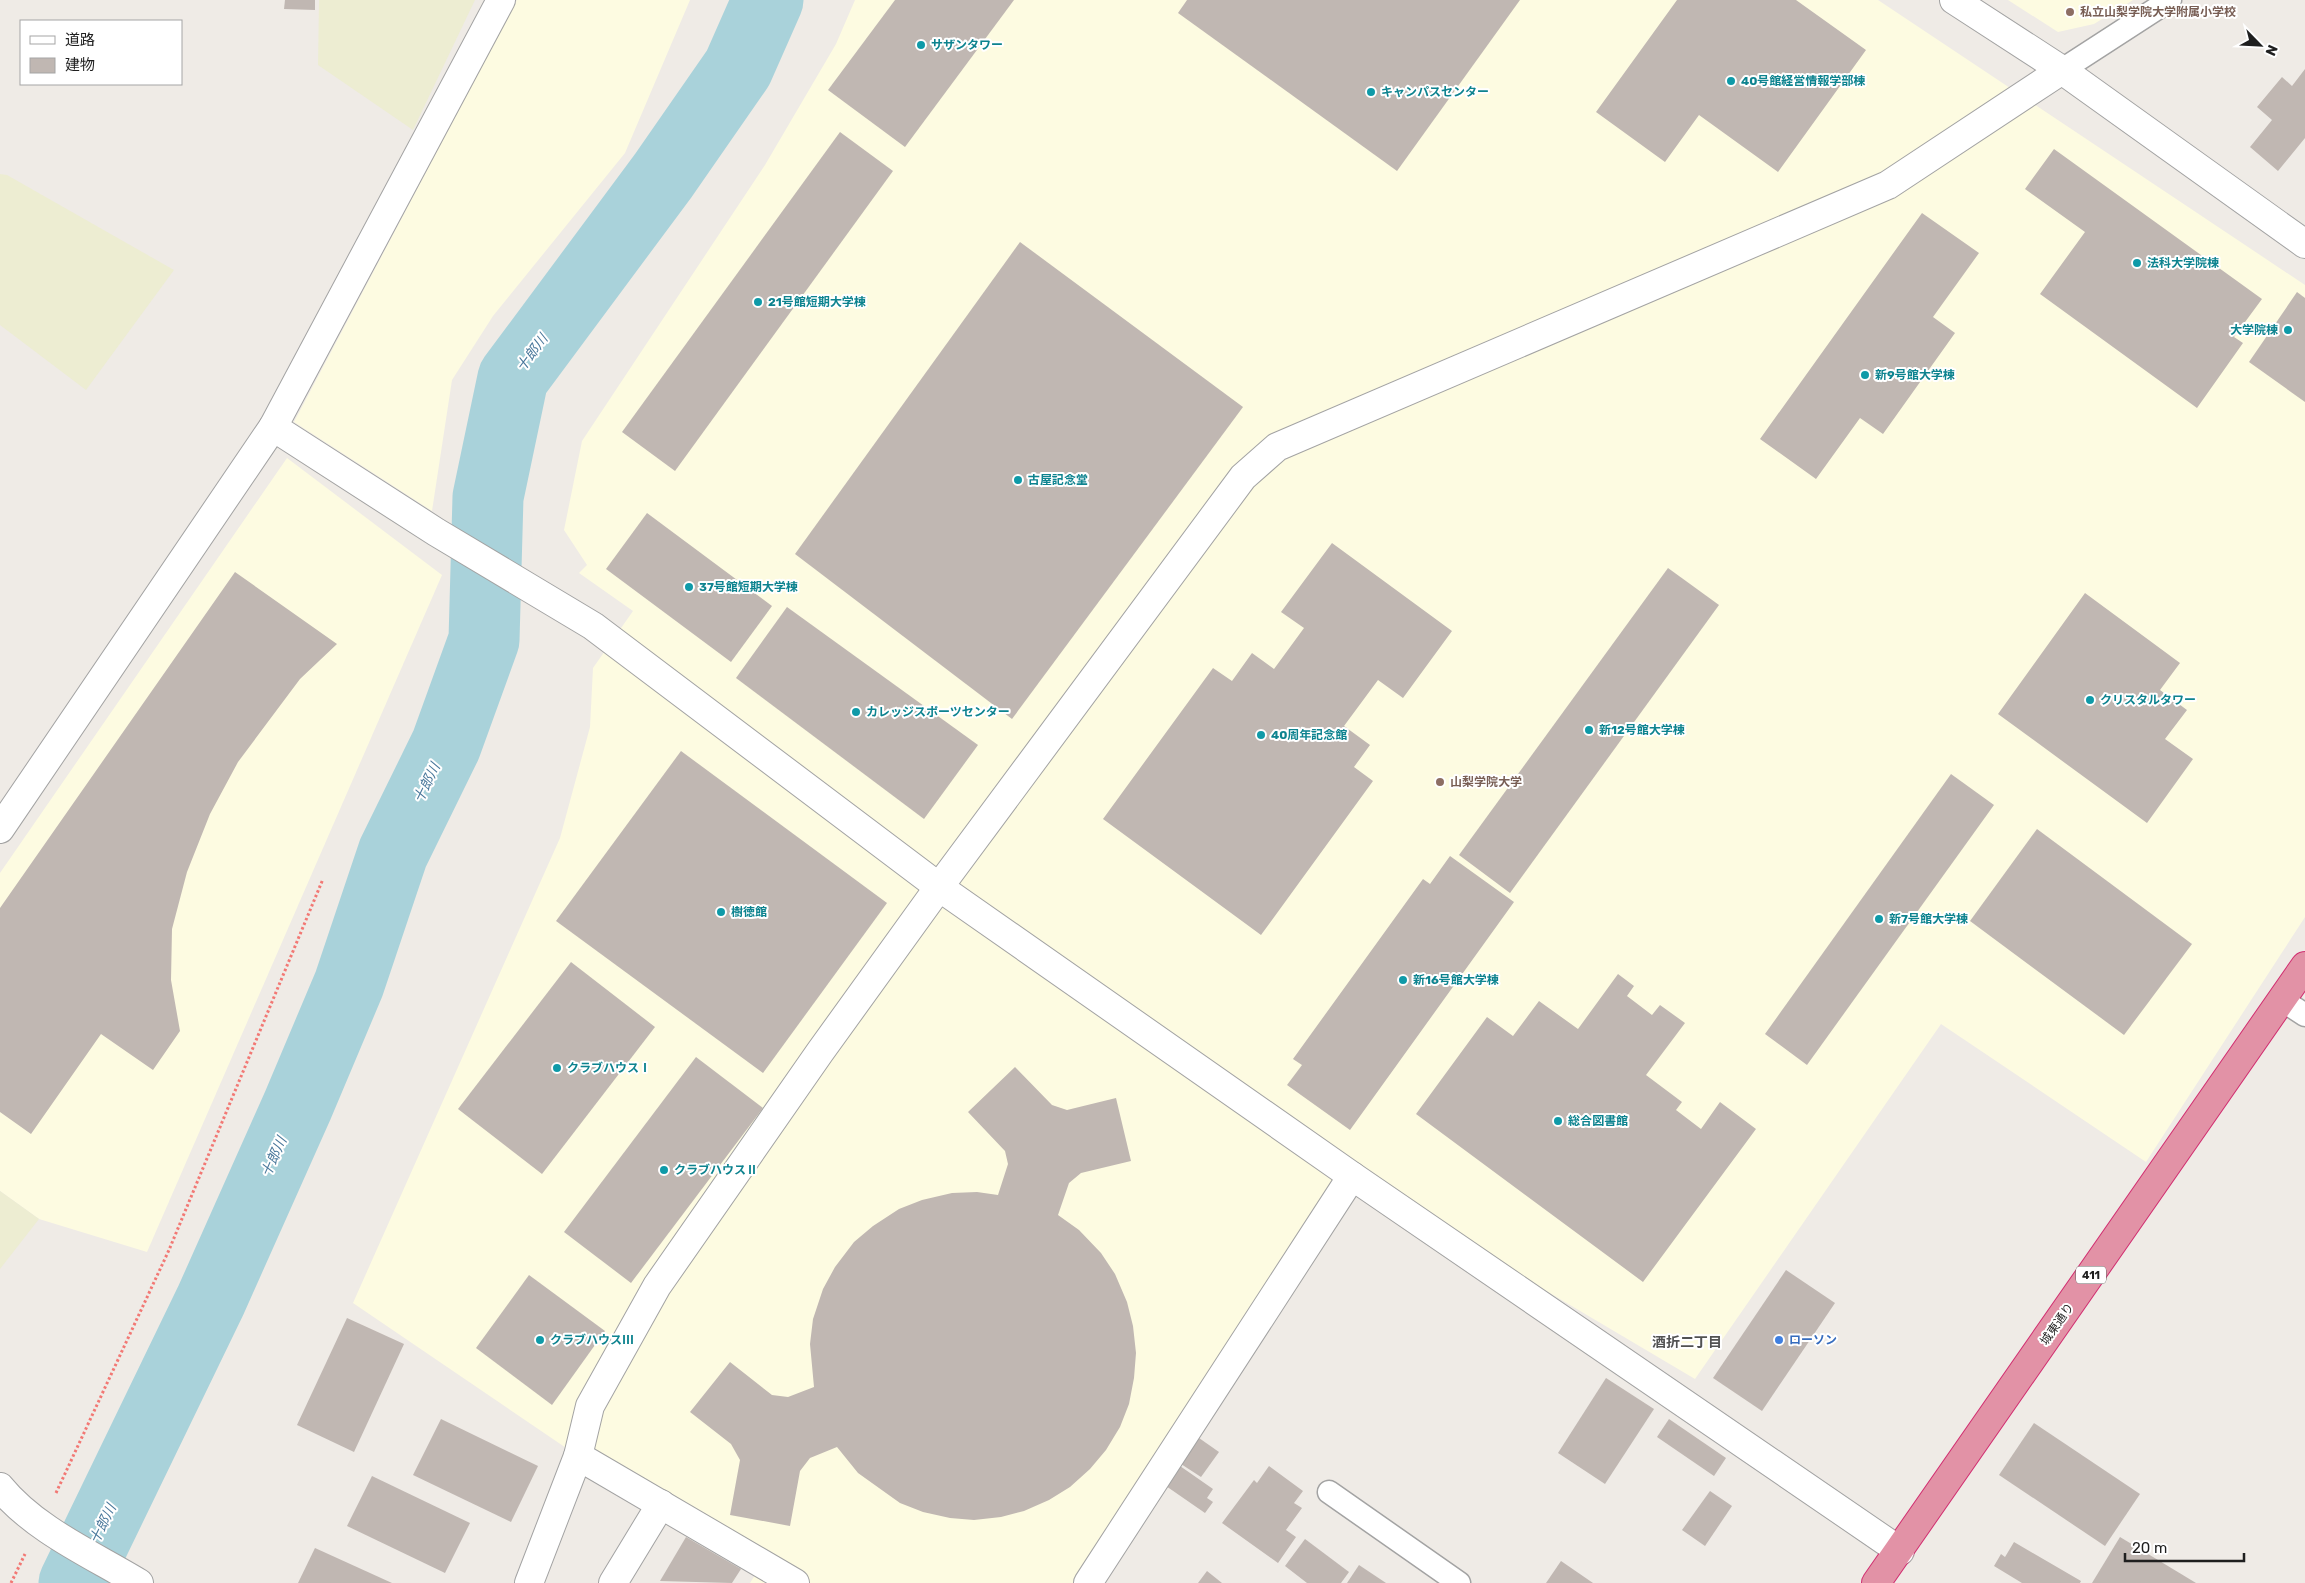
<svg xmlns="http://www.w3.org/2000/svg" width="2305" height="1583" viewBox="0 0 2305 1583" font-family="Rubik,'Noto Sans JP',sans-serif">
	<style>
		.education { fill: #fdfbe1 }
		.farmland { fill: #ededd2 }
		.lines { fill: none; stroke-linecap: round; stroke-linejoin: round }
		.river { stroke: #a9d2da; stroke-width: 71 }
		.building { fill: #c0b7b2 }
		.lane-casing { stroke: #a3a3a3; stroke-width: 25 }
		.street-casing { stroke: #a3a3a3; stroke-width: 30 }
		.highway-casing { stroke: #d12f71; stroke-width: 30 }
		.path { stroke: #f27874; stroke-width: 3; stroke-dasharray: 2.5 2.5; stroke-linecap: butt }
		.lane { stroke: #fff; stroke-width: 22 }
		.street { stroke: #fff; stroke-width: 28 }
		.highway { stroke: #e292a6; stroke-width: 28 }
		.education-dot { fill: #8d6e63; stroke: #fff; stroke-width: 2 }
		.culture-dot { fill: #0f9aa8; stroke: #fff; stroke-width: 2 }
		.shop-dot { fill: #3f7fe0; stroke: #fff; stroke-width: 2 }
		.labels { text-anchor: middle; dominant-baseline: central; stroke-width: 4; stroke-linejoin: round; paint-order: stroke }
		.shield { fill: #fff; stroke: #626262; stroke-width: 1 }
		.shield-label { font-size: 11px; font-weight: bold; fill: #1f1f1f }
		.education-label { font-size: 12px; font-weight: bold; fill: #785e54; stroke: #fff; text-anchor: start }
		.culture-label { font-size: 12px; font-weight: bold; fill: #0d838f; stroke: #fff; text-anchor: start }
		.street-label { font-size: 12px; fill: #1f1f1f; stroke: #fff }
		.shop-label { font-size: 12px; font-weight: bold; fill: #366cbe; stroke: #fff; text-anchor: start }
		.water-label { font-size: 14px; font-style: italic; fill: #4a789b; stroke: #fff }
		.neighbourhood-label { font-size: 14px; font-weight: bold; fill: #525252; stroke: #fff }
	</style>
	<rect width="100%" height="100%" fill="#efebe6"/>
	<!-- education -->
	<g class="education">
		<polygon points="517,0 690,0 625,153 493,316 452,380 432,511 294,422"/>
		<polygon points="855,0 1878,0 2305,285 2305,917 2146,1162 1941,1024 1695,1379 1352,1176 1088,1583 750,1583 762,1564 578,1456 353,1303 560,838 590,727 593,668 633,611 579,573 587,565 564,530 582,441 765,165 836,44"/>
		<polygon points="2008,0 2133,0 2094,24 2058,32"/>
		<polygon points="287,458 442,575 147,1252 39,1219 0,1191 0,873"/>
	</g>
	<!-- farmland -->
	<g class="farmland">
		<polygon points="319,0 475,0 413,130 318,65"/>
		<polygon points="0,174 7,175 174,270 86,390 0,325"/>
		<polygon points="0,1191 39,1219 0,1269"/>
	</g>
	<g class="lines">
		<!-- river -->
		<polyline class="river" points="74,1583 211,1300 298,1105 349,984 393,853 446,745 484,640 488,497 513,378 663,176 738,68 768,0"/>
	</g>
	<!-- building -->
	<g class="building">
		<polygon points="285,0 315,0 315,10 284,9"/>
		<polygon points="895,0 1014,0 905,147 828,90"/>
		<polygon points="1187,0 1520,0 1397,171 1178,13"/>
		<polygon points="1677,0 1796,0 1866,50 1778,172 1699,115 1665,162 1596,112"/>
		<polygon points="2305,69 2305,138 2278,171 2250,147 2272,120 2257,107 2282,77 2292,86"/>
		<polygon points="840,132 893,171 675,471 622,432"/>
		<polygon points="2054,149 2262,299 2234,337 2243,343 2197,408 2040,294 2085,232 2025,189"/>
		<polygon points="1922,213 1979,253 1933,317 1955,333 1883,434 1860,418 1816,479 1760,439"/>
		<polygon points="1020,242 1243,407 1012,719 795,554"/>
		<polygon points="2297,292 2305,298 2305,402 2249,362"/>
		<polygon points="647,513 772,606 731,662 606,569"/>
		<polygon points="1332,543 1452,631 1403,698 1378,680 1344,726 1370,745 1354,767 1373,781 1261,935 1103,819 1213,668 1232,681 1252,653 1274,669 1304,628 1281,612"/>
		<polygon points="1668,568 1719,605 1510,893 1459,855"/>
		<polygon points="235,572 337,644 300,679 238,762 210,814 187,872 172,929 171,980 180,1031 153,1070 101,1034 31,1134 0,1112 0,908"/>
		<polygon points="2085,593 2180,663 2160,690 2187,710 2165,739 2193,759 2147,823 1998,714"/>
		<polygon points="787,607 978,745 924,819 736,678"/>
		<polygon points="681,751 887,903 763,1073 556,921"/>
		<polygon points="1951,774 1994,805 1807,1065 1765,1034"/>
		<polygon points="2037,829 2192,944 2124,1035 1970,921"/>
		<polygon points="1450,856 1514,902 1350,1130 1287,1085 1302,1065 1293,1059 1423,879 1430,884"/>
		<polygon points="571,962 655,1027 542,1174 458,1109"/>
		<polygon points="1618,974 1634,986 1627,996 1652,1015 1660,1005 1685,1023 1646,1075 1682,1102 1676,1110 1701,1129 1720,1102 1756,1129 1643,1282 1416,1114 1487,1017 1513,1036 1539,1001 1578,1029"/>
		<polygon points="696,1057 763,1108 631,1283 564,1232"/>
		<polygon points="1015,1067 1052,1105 1067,1110 1116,1098 1131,1161 1081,1173 1069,1183 1058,1215 1079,1230 1101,1253 1115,1274 1127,1302 1133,1326 1136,1353 1134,1378 1129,1404 1120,1427 1106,1450 1090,1469 1070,1487 1049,1500 1024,1511 1001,1517 974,1520 950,1518 923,1512 900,1503 858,1473 837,1447 810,1458 800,1471 790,1526 730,1515 740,1460 731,1444 690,1412 730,1362 772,1395 788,1397 814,1387 810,1344 813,1319 823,1289 835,1267 854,1242 873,1226 899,1209 922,1200 952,1193 977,1192 998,1195 1008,1164 1005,1151 968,1112"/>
		<polygon points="1786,1270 1835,1303 1762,1411 1713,1378"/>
		<polygon points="529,1275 605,1331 552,1405 476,1348"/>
		<polygon points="347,1318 404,1344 354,1452 297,1425"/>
		<polygon points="1606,1378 1654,1409 1605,1484 1558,1453"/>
		<polygon points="441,1419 538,1466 511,1522 413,1475"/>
		<polygon points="1669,1419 1726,1458 1714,1476 1657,1437"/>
		<polygon points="2034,1423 2140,1494 2105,1546 1999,1475"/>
		<polygon points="1199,1438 1219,1452 1201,1477 1181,1464"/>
		<polygon points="1180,1466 1213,1489 1207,1498 1213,1502 1205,1513 1166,1486"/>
		<polygon points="1269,1466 1303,1491 1294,1503 1302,1508 1286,1530 1296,1537 1278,1563 1222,1523 1254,1480 1257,1483"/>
		<polygon points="372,1476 470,1523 445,1573 347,1526"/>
		<polygon points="1710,1491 1732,1506 1705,1546 1682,1530"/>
		<polygon points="686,1537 741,1569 732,1583 660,1581"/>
		<polygon points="2120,1537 2196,1583 2092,1583"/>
		<polygon points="1305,1539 1349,1572 1341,1583 1307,1583 1285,1566"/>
		<polygon points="2014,1542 2081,1581 2080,1583 2022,1583 1994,1566 2001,1554 2005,1557"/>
		<polygon points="315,1548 392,1583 298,1583"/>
		<polygon points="1561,1561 1593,1583 1546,1583"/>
		<polygon points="1359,1565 1386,1583 1347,1583"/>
		<polygon points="1207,1571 1222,1583 1198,1583"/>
	</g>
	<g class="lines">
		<!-- lane casing -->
		<g class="lane-casing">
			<g id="lane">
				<polyline points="2062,70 2170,0"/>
				<polyline points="2282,1000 2305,1015"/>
				<polyline points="1329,1492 1459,1583"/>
			</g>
		</g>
		<!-- street casing -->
		<g class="street-casing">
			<g id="street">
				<polyline points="501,0 273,427 436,532 593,626 939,887 1352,1176 1900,1551"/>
				<polyline points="1954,0 2062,70 2305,244"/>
				<polyline points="0,829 273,427"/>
				<polyline points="578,1456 590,1406 657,1286 820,1052 939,887 1243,477 1277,447 1888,185 2062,70"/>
				<path d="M0 1487C35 1530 93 1555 139 1583"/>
				<polyline points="529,1583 578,1456 795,1583"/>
				<polyline points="613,1583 661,1504"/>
				<polyline points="1088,1583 1352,1176"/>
			</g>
		</g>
		<!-- highway casing -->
		<g class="highway-casing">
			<polyline id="highway" points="1876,1583 2305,966"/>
		</g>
		<!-- path -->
		<g class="path">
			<polyline points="56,1493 169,1250 323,879"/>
			<polyline points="11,1583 25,1554"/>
		</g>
		<!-- lane -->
		<use href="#lane" class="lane"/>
		<!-- street -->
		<use href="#street" class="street"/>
		<!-- highway -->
		<use href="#highway" class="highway"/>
	</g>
	<!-- markers -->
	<g class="education-dot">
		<circle cx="2070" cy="12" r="5"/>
		<circle cx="1440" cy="782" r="5"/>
	</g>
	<g class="culture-dot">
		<circle cx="921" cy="45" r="5"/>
		<circle cx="1731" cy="81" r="5"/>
		<circle cx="1371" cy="92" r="5"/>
		<circle cx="2137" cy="263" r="5"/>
		<circle cx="758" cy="302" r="5"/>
		<circle cx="2288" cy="330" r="5"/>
		<circle cx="1865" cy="375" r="5"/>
		<circle cx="1018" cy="480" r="5"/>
		<circle cx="689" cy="587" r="5"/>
		<circle cx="2090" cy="700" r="5"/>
		<circle cx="856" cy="712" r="5"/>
		<circle cx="1589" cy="730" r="5"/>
		<circle cx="1261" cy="735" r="5"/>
		<circle cx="721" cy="912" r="5"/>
		<circle cx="1879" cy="919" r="5"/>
		<circle cx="1403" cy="980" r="5"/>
		<circle cx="557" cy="1068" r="5"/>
		<circle cx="1558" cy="1121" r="5"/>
		<circle cx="664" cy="1170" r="5"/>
		<circle cx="540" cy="1340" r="5"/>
	</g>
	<circle class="shop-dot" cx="1779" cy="1340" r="5"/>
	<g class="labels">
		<!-- shield labels -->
		<rect class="shield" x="2076" y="1266.5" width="30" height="17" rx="4"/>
		<g class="shield-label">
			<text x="2091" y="1275">411</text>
		</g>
		<!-- education labels -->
		<g class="education-label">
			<text x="2080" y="12">私立山梨学院大学附属小学校</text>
			<text x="1450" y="782">山梨学院大学</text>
		</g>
		<!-- culture labels -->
		<g class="culture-label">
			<text x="931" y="45">サザンタワー</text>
			<text x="1741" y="81">40号館経営情報学部棟</text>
			<text x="1381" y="92">キャンパスセンター</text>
			<text x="2147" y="263">法科大学院棟</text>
			<text x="768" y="302">21号館短期大学棟</text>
			<text x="2278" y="330" text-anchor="end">大学院棟</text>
			<text x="1875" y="375">新9号館大学棟</text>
			<text x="1028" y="480">古屋記念堂</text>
			<text x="699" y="587">37号館短期大学棟</text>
			<text x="2100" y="700">クリスタルタワー</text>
			<text x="866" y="712">カレッジスポーツセンター</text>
			<text x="1599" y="730">新12号館大学棟</text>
			<text x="1271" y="735">40周年記念館</text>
			<text x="731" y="912">樹徳館</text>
			<text x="1889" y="919">新7号館大学棟</text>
			<text x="1413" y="980">新16号館大学棟</text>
			<text x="567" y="1068">クラブハウスⅠ</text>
			<text x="1568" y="1121">総合図書館</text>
			<text x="674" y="1170">クラブハウスⅡ</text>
			<text x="550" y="1340">クラブハウスⅢ</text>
		</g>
		<!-- street labels -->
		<g class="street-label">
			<text transform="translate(2057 1324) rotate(-55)">城東通り</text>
		</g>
		<!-- shop labels -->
		<g class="shop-label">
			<text x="1789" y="1340">ローソン</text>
		</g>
		<!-- water labels -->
		<g class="water-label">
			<text transform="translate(532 353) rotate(-53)">十郎川</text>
			<text transform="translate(427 783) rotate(-64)">十郎川</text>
			<text transform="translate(274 1157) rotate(-66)">十郎川</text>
			<text transform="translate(103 1524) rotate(-64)">十郎川</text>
		</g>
		<!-- neighbourhood labels -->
		<g class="neighbourhood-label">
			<text x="1687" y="1342">酒折二丁目</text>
		</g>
	</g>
	<!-- legend -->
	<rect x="20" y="20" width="162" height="65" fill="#ffffff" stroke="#a5a5a5"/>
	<rect x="30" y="36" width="25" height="8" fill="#ffffff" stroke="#a5a5a5"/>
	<text x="65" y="45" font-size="15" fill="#1f1f1f">道路</text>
	<rect x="30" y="58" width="25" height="15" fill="#c0b7b2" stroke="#a5a5a5"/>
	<text x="65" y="70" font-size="15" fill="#1f1f1f">建物</text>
	<!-- north arrow -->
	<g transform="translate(2260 45) rotate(114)" stroke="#ffffff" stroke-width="4" paint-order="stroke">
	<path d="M0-4L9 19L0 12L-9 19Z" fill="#1f1f1f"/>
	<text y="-8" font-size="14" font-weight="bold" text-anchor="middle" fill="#1f1f1f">N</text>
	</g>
	<!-- scale -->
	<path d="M2125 1553v8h119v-8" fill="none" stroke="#1f1f1f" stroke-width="2.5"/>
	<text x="2132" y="1553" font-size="15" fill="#1f1f1f" stroke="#ffffff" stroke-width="4" paint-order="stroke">20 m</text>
</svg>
